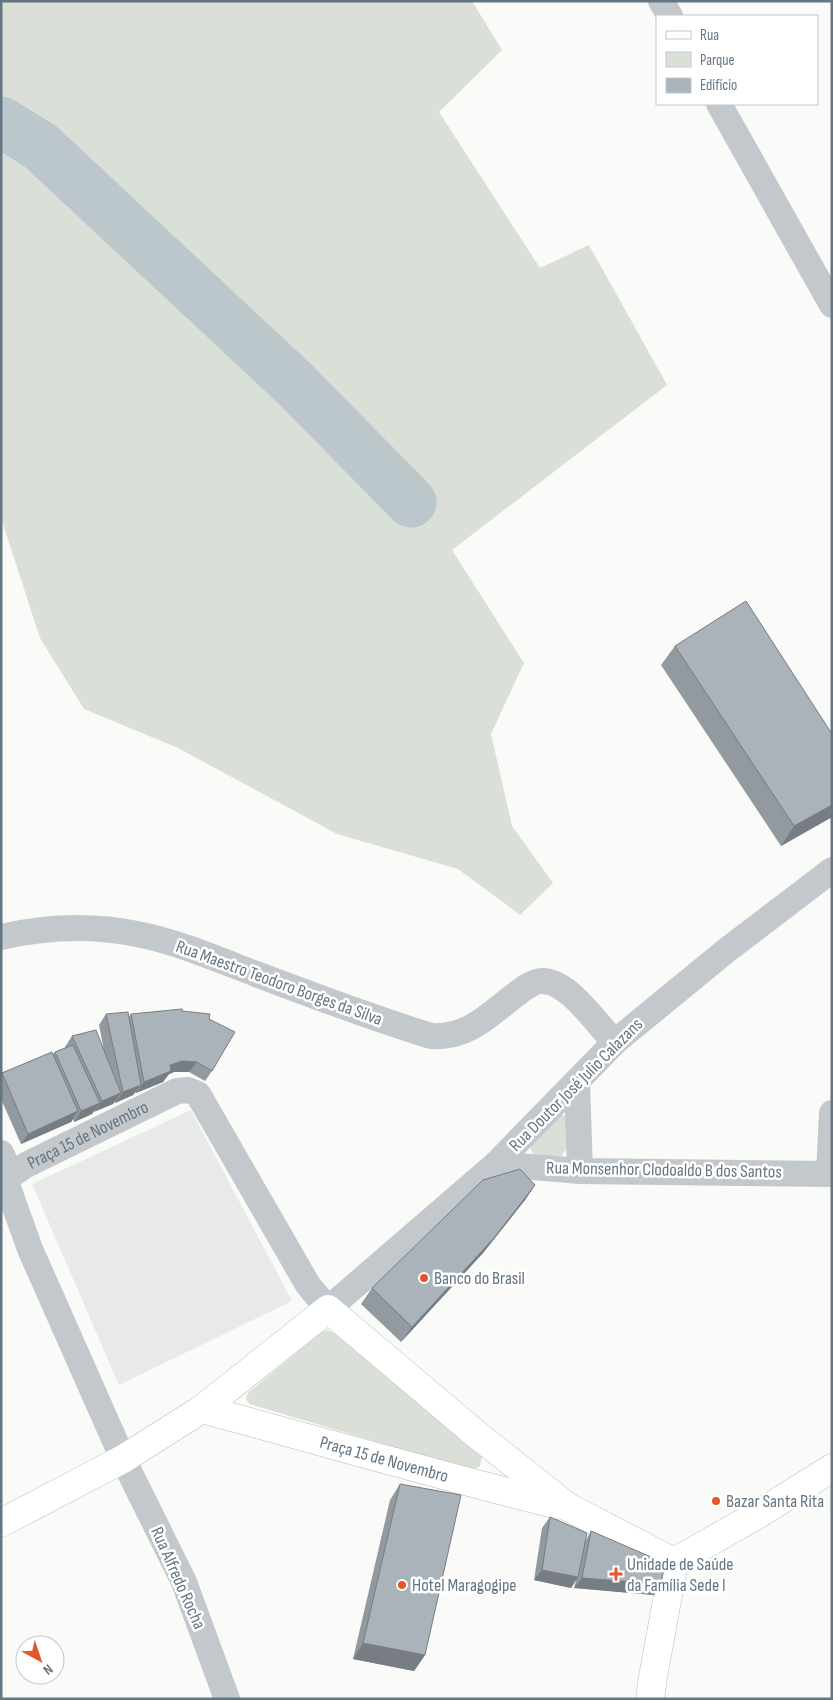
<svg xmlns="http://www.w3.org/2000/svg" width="833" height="1700" viewBox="0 0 833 1700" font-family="'Sofia Sans Condensed',sans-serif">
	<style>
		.built { fill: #e8e9e9 }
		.green { fill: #dadfd7 }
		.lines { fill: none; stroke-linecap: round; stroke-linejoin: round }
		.river { stroke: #bbc7cb; stroke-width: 51 }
		.secondary-casing { stroke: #b3babf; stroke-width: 29 }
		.street { stroke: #c3c8cc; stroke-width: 26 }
		.secondary { stroke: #fff; stroke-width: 28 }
		.wall { fill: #929a9f }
		.shaded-wall { fill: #777d82 }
		.building { fill: #aab3b9; stroke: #777d82 }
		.poi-dot { fill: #e4572e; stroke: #fff; stroke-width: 2 }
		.labels { text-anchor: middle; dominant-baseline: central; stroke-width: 5; stroke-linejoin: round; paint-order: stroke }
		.street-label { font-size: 18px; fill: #657683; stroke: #fff }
		.poi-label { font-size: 18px; fill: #657683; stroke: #fff; text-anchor: start }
	</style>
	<rect width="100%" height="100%" fill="#fafaf8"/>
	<!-- built -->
	<polygon class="built" points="191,1110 292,1301 119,1385 32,1184"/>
	<!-- green -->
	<g class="green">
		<polygon points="1,1 472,1 502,50 439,112 540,268 589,245 667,385 452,550 524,663 491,734 512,826 553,883 520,915 458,869 337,834 178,748 84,709 40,638 1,518"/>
		<polygon points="559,1114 567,1116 567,1148 560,1158 534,1156 529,1146"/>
		<polygon points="327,1330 334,1333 482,1456 480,1466 472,1470 249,1404 246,1399 248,1393 320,1333"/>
	</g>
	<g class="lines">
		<!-- river -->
		<polyline class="river" points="1,122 40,146 297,386 411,502"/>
		<!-- secondary casing -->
		<g class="secondary-casing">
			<g id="secondary">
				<path id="s2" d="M202 1409C320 1441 438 1475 558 1505"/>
				<polyline points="1,1523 123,1459 202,1409 328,1309 476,1434 568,1507 674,1562"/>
				<polyline points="674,1562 757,1515 832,1468"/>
				<polyline points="650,1699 653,1677 674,1562"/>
			</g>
		</g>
		<!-- street -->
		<g class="street">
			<polyline points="661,1 670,16"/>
			<polyline points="719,104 832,305"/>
			<path d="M1 937C45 927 93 925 137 934 178 942 217 959 256 974 314 996 372 1018 431 1036 472 1039 495 1008 526 987 531 984 538 980 544 981 569 983 594 1020 610 1037L616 1041"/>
			<polyline points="577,1082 580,1171"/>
			<polyline points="1,1153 4,1159 5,1179 30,1249 123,1459 184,1582 227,1699"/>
			<polyline points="496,1164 580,1171 832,1174"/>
			<polyline points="829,1173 832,1113"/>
			<path id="s1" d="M1 1182 26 1165 177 1091 188 1090 198 1094 308 1285 328 1309 496 1164 616 1041 727 950 832 870"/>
		</g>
		<!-- secondary -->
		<use href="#secondary" class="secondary"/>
	</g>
	<!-- wall -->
	<g class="wall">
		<polygon points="675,646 832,734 832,817 781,846 661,665"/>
		<polygon points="106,1014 129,1017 131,1014 209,1019 212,1071 205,1081 189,1072 174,1072 169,1074 163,1082 136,1093 136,1092 133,1095 115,1103 115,1101 113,1104 94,1111 92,1114 74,1122 73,1119 71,1122 21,1144 1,1099 1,1073 53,1054 55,1052 65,1048 65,1047 72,1036 104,1051 99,1025"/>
		<polygon points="535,1185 525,1200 483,1253 401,1342 361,1304 372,1288"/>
		<polygon points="400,1484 425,1655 414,1671 353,1659 390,1500"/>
		<polygon points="550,1517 586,1540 591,1531 661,1584 654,1595 574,1588 576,1580 571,1588 534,1580 542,1528"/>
	</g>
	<!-- shaded-wall -->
	<g class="shaded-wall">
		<polygon points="832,805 832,817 781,846 794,826"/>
		<polygon points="182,1061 197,1062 189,1072 174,1072 169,1074 163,1082 136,1093 144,1082 170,1065"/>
		<polygon points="141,1085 133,1095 115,1103 123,1092"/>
		<polygon points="121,1093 113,1104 94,1112 102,1101"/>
		<polygon points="100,1103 92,1114 74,1122 81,1111"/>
		<polygon points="78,1111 71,1122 21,1144 28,1134"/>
		<polygon points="535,1185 525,1200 483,1253 401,1342 412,1327"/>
		<polygon points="542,1570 578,1577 571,1588 534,1580"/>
		<polygon points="582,1578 661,1584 654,1595 574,1588"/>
		<polygon points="363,1643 425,1655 414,1671 353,1659"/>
	</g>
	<!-- building -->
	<g class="building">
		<polygon points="746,601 832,734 832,805 794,826 675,646"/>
		<polygon points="182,1009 182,1011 210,1014 209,1019 235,1032 212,1071 197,1062 182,1061 170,1065 171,1071 144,1082 131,1014"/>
		<polygon points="128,1012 141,1085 123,1092 106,1014"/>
		<polygon points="96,1030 121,1093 102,1101 72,1036"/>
		<polygon points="73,1045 100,1103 81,1111 55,1052"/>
		<polygon points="52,1052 78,1111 28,1134 2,1073"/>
		<polygon points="520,1169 535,1185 494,1238 412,1327 372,1288 483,1180"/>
		<polygon points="400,1484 461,1495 425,1655 363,1643"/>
		<polygon points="550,1517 587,1533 578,1577 542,1570"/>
		<polygon points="591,1531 665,1563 661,1584 582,1578"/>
	</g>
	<!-- markers -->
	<g class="poi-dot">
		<circle cx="424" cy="1278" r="5"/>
		<circle cx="716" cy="1501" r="5"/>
		<path d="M613.5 1566.5h5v5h5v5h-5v5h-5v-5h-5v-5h5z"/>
		<circle cx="402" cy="1585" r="5"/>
	</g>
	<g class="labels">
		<!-- street labels -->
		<g class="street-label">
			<text transform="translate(279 983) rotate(20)">Rua Maestro Teodoro Borges da Silva</text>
			<text transform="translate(576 1085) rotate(-45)">Rua Doutor José Julio Calazans</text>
			<text stroke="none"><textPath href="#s1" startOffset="99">Praça 15 de Novembro</textPath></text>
			<text transform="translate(664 1170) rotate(1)">Rua Monsenhor Clodoaldo B dos Santos</text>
			<text stroke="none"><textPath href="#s2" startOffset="189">Praça 15 de Novembro</textPath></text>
			<text transform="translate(178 1578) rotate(66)">Rua Alfredo Rocha</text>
		</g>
		<!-- poi labels -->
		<g class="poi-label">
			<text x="434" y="1278">Banco do Brasil</text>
			<text x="726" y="1501">Bazar Santa Rita</text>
			<text x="627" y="1564">Unidade de Saúde<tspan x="627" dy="21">da Família Sede I</tspan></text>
			<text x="412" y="1585">Hotel Maragogipe</text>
		</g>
	</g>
	<!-- border -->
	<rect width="833" height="1700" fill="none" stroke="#657683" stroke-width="5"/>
	<!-- legend -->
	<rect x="656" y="15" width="162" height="90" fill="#ffffff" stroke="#c1c8cd"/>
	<rect x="666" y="31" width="25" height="8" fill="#ffffff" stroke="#c1c8cd"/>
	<text x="700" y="40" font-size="15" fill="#657683">Rua</text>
	<rect x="666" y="52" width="25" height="15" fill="#dadfd7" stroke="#c1c8cd"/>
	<text x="700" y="65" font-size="15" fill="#657683">Parque</text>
	<rect x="666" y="78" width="25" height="15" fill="#aab3b9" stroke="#c1c8cd"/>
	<text x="700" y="90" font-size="15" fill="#657683">Edifício</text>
	<!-- north arrow -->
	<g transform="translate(40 1660) rotate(140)"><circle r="24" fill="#ffffff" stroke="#c1c8cd"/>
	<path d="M0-4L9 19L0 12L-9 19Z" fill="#e4572e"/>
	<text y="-8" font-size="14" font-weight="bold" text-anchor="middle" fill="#657683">N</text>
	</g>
</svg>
